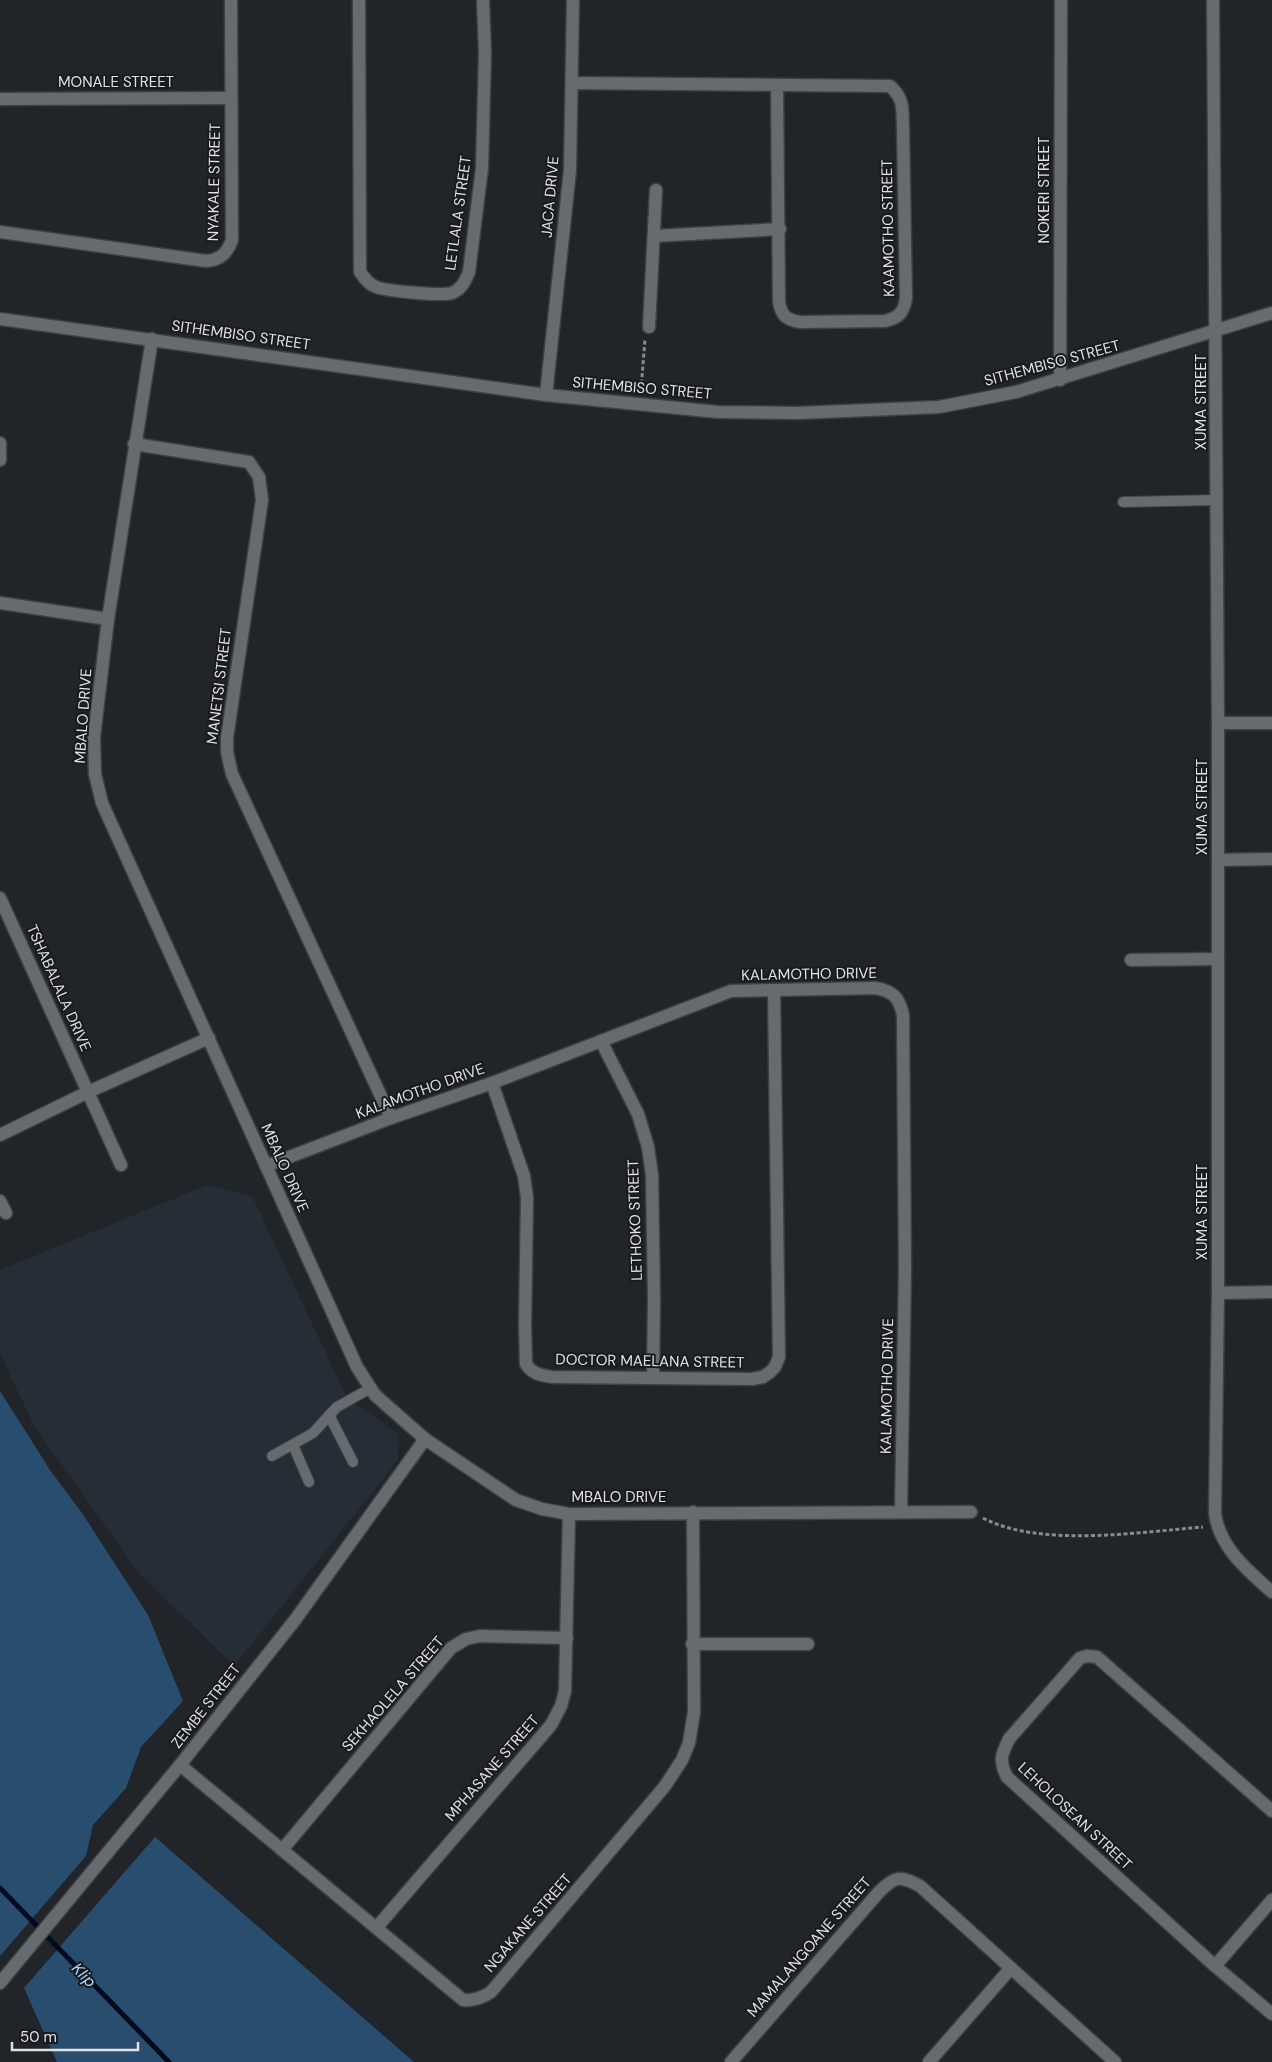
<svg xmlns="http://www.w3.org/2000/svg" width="1272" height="2062" viewBox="0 0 1272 2062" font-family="'DM Sans',sans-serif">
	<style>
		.built { fill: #252e36 }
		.green { fill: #294d6e }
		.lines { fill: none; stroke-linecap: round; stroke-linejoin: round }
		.stream { stroke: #000b20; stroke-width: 5 }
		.lane-casing { stroke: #3d4144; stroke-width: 12 }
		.street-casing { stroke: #3d4144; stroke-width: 15 }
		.secondary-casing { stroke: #3d4144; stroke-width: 15 }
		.path { stroke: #888b8e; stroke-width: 3; stroke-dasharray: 4 2.5; stroke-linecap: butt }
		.lane { stroke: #666b70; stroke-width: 10 }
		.street { stroke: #666b70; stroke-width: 12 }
		.secondary { stroke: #666b70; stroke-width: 12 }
		.labels { text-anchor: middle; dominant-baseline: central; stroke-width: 4; stroke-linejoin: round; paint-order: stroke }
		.street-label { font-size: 15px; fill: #e0e2e5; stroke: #171b1f }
		.water-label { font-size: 16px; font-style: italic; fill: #acd5fe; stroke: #171b1f }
	</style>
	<rect width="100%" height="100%" fill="#212428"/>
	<!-- built -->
	<polygon class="built" points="207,1185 252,1196 347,1398 399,1434 398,1460 234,1666 139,1573 34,1426 0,1353 0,1270"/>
	<!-- green -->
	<g class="green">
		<polygon points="0,1391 50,1470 82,1513 148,1615 183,1701 141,1747 126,1788 93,1825 86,1856 0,1956"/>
		<polygon points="155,1837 414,2062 57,2062 24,1988"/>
	</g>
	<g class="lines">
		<!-- stream -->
		<polyline class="stream" points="0,1888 169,2062"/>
		<!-- lane casing -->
		<g class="lane-casing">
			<g id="lane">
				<polyline points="1123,502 1217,500"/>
				<polyline points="329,1415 353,1462"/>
				<polyline points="293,1445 309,1482"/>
				<polyline points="272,1456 313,1433 337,1407 371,1388"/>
			</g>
		</g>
		<!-- street casing -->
		<g class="street-casing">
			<g id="street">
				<path d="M359 0 360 272C364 277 367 283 374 286 382 291 442 296 452 293 462 289 465 281 469 272L482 168 485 53 483 0"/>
				<path d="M1213 0 1218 723V1293L1215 1513C1219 1547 1248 1571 1272 1592"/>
				<path d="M572 83 890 86C905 100 902 109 903 128L906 298C904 312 899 318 885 321L800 322C786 320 781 315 779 301L777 86"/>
				<polyline points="0,99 231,98"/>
				<path d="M0 232 206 261C221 260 227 253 232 240L231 0"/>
				<polyline points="654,236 780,229"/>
				<polyline points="649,327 656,190"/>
				<polyline points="1060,380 1061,0"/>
				<polyline points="0,443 0,460"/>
				<polyline points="134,444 249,462 259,477 262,500 227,738 227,752 232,774 391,1118"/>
				<polyline points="0,603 108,619"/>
				<polyline points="1218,723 1272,723"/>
				<polyline points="1218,860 1272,859"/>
				<polyline points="0,898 121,1165"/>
				<polyline points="1131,960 1218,959"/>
				<polyline points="601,1041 638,1114 648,1147 652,1175 654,1299 653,1378"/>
				<path d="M492 1083 524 1176 527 1198 525 1326 526 1364C532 1374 541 1375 552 1377L752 1379 763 1377 770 1372 775 1367 779 1357 774 991"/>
				<polyline points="0,1135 88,1092 209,1038"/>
				<path d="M266 1166 391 1118 492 1083 731 991 875 988C893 991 899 997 903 1015L905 1270 901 1511"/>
				<polyline points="0,1201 6,1213"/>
				<polyline points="1218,1293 1272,1292"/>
				<polyline points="425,1439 516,1500 542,1509 569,1514 971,1512"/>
				<polyline points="692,1644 808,1644"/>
				<path d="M180 1765 463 2000C474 2001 482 1998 491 1992L665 1786 682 1760 689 1743 694 1712 693 1512"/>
				<path d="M1272 1811 1097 1657 1087 1656 1080 1658 1009 1739C1001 1755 999 1761 1007 1777L1215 1966 1272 2014"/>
				<polyline points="282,1850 451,1648 466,1639 480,1636 567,1638"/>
				<polyline points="377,1927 551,1725 561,1706 565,1691 569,1514"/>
				<polyline points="1215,1966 1272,1900"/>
				<path d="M731 2062 879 1892C895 1876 900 1875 920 1886L1115 2062"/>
				<polyline points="929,2062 1011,1968"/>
			</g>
		</g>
		<!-- secondary casing -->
		<g class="secondary-casing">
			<g id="secondary">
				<polyline points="0,319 546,395 718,412 798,413 939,407 1016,392 1272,313"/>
				<polyline points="546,395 570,170 573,0"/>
				<polyline points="0,1983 180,1765 295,1620 425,1439 375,1395 357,1367 102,803 95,774 94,737 108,619 152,339"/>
			</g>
		</g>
		<!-- path -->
		<g class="path">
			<polyline points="641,390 645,339"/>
			<path d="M983 1518C1040 1548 1140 1532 1203 1527"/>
		</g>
		<!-- lane -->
		<use href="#lane" class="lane"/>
		<!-- street -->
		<use href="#street" class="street"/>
		<!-- secondary -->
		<use href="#secondary" class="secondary"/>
	</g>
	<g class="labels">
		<!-- street labels -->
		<g class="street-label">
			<text x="116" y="82">MONALE STREET</text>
			<text transform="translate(214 182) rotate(-89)">NYAKALE STREET</text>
			<text transform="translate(1044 190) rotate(-90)">NOKERI STREET</text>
			<text transform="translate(550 197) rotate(-85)">JACA DRIVE</text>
			<text transform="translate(458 213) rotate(-82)">LETLALA STREET</text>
			<text transform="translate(888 228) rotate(-91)">KAAMOTHO STREET</text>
			<text transform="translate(241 335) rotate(8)">SITHEMBISO STREET</text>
			<text transform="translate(1052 363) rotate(-15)">SITHEMBISO STREET</text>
			<text transform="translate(642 388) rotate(5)">SITHEMBISO STREET</text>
			<text transform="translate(1201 402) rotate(-90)">XUMA STREET</text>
			<text transform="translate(219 686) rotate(-83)">MANETSI STREET</text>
			<text transform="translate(83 716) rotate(-86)">MBALO DRIVE</text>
			<text transform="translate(1202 807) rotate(-90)">XUMA STREET</text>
			<text transform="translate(809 974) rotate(-1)">KALAMOTHO DRIVE</text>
			<text transform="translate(59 988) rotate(66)">TSHABALALA DRIVE</text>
			<text transform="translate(420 1091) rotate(-20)">KALAMOTHO DRIVE</text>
			<text transform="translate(285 1168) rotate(66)">MBALO DRIVE</text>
			<text transform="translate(1202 1212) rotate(-90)">XUMA STREET</text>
			<text transform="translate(635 1220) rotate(-92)">LETHOKO STREET</text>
			<text transform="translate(650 1361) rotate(1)">DOCTOR MAELANA STREET</text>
			<text transform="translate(887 1386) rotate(-89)">KALAMOTHO DRIVE</text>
			<text x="619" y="1497">MBALO DRIVE</text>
			<text transform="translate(393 1694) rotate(-49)">SEKHAOLELA STREET</text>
			<text transform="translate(206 1706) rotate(-52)">ZEMBE STREET</text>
			<text transform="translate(492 1768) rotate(-49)">MPHASANE STREET</text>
			<text transform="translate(1075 1816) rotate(43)">LEHOLOSEAN STREET</text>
			<text transform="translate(528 1923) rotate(-49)">NGAKANE STREET</text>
			<text transform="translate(809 1947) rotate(-49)">MAMALANGOANE STREET</text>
		</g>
		<!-- water labels -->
		<g class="water-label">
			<text transform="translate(84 1975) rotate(46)">Klip</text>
		</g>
	</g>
	<!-- scale -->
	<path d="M12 2042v8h126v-8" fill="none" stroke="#e0e2e5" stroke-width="2.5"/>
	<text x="20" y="2042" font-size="15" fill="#e0e2e5" stroke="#171b1f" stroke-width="4" paint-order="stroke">50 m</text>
</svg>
